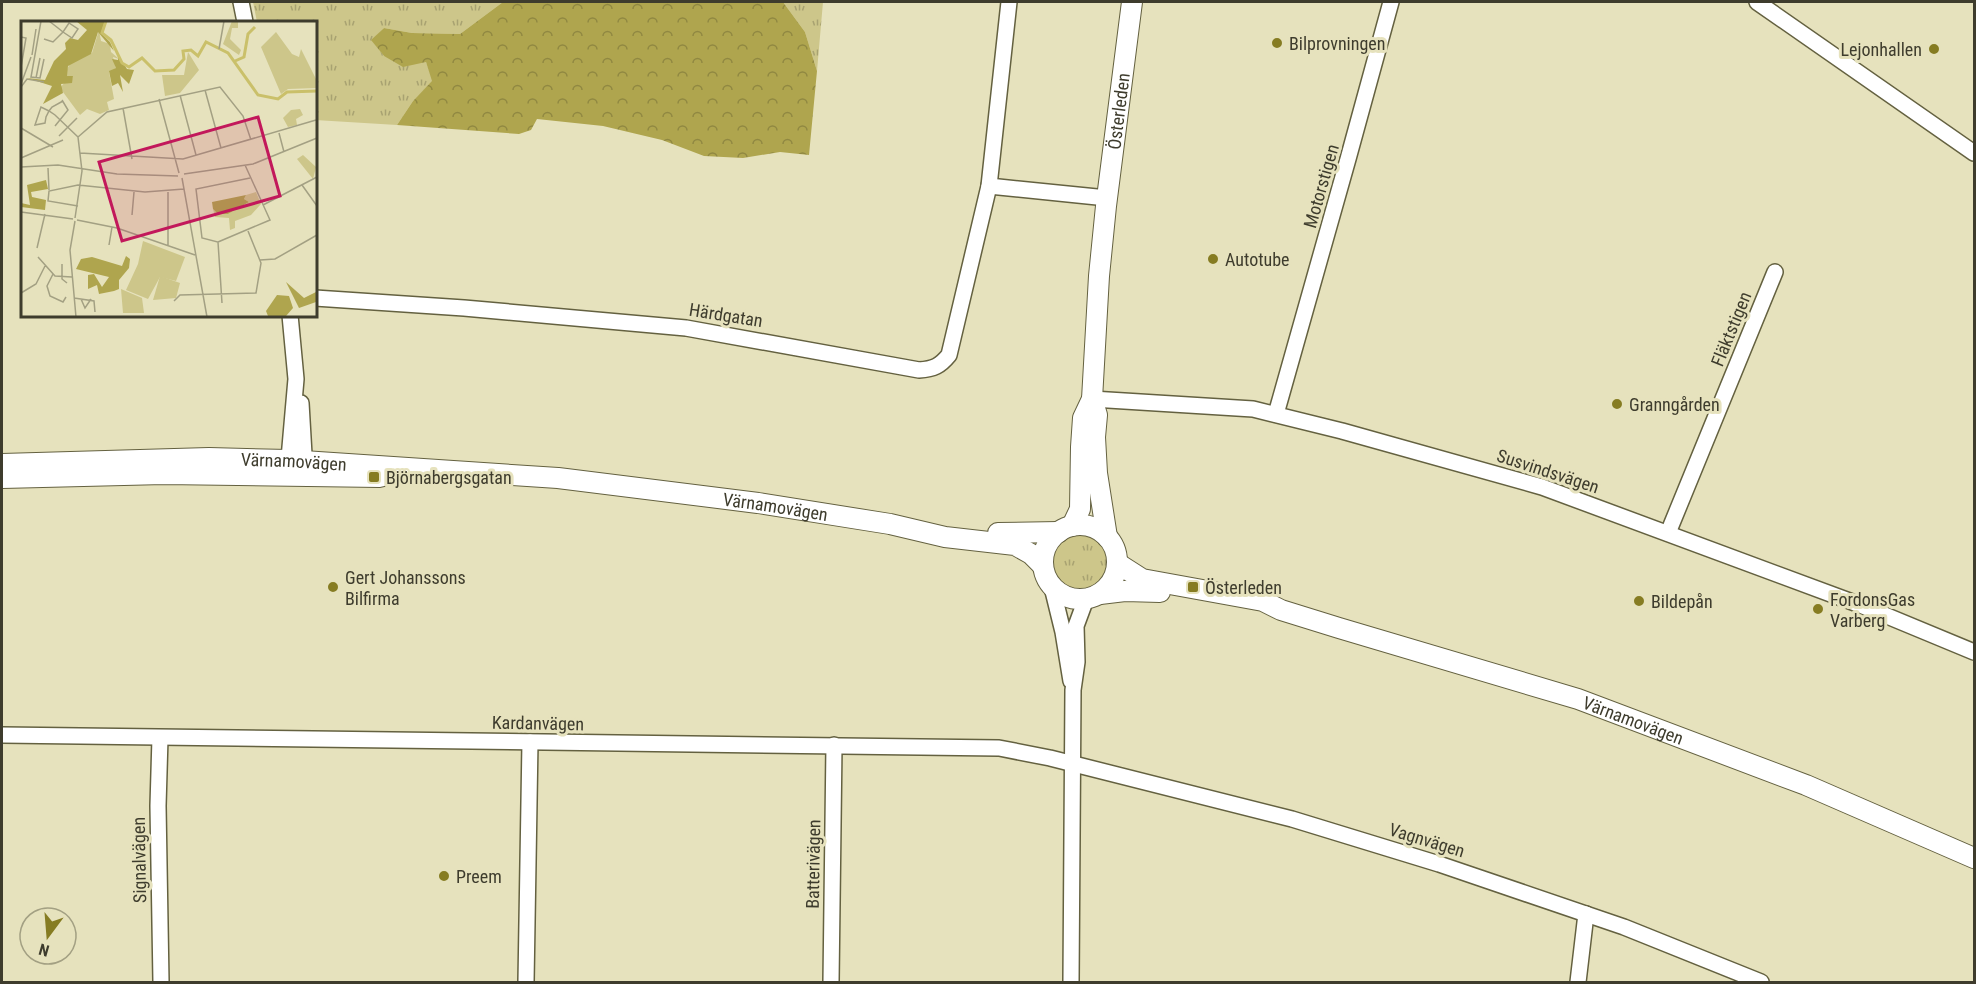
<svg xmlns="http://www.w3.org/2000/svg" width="1976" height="984" viewBox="0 0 1976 984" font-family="'Roboto Condensed',sans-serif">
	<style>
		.grass { fill: url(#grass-tufts) }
		.forest { fill: url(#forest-crowns) }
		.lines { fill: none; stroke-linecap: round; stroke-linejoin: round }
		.minor-casing { stroke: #646140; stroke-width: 18 }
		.major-casing { stroke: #646140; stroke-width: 22 }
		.minor { stroke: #fff; stroke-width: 15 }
		.major { stroke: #fff; stroke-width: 20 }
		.poi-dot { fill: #867c22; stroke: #e6e2bd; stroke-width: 2 }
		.labels { text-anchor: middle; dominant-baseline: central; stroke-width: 6; stroke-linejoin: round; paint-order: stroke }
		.poi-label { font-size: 18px; fill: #3e3c2d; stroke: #e6e2bd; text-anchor: start }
		.street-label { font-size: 18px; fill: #3e3c2d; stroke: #e6e2bd }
		.inset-river { fill: none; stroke: #cac06a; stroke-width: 3 }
		.inset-road { fill: none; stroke: #a3a083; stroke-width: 1.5 }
		.view { fill: #c2185b; fill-opacity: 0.15; stroke: #c2185b; stroke-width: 3 }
		.inset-edge { fill: none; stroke: #3e3c2d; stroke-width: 3 }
	</style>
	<defs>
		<pattern id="grass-tufts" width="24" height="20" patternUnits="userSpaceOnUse" patternTransform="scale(1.5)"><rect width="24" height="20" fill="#cdc68a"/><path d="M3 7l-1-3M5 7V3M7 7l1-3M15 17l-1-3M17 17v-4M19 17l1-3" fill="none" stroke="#a8a271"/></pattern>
		<pattern id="forest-crowns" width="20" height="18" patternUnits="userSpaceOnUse" patternTransform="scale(1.5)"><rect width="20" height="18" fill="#afa54e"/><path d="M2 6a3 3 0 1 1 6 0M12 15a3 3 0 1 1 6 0" fill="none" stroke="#908841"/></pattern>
	</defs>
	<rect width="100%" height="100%" fill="#e6e2bd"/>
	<!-- grass -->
	<g class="grass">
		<polygon points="253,2 503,2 460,34 412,33 384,28 372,40 384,56 426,62 433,81 413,101 397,125 315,120 315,22 257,22"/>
		<polygon points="783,2 823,2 817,71 805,32"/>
		<circle cx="1080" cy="561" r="30"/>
	</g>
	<!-- forest -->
	<polygon class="forest" points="503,2 783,2 805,32 817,71 809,155 780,152 743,158 704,156 662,140 603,126 537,119 531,130 519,134 397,125 413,101 432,81 426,62 403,67 384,56 371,40 384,28 412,33 460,34"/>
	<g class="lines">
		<!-- minor casing -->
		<g class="minor-casing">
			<g id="minor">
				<polyline points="241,2 245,22"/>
				<polyline points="1757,2 1974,153"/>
				<polyline points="989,186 1107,198"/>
				<path d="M315 298 464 308 686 328 919 370C934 369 940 366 949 355L989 186 1009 2"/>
				<polyline points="1092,399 1253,409 1342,431 1542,487 1863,606 1974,652"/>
				<polyline points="301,403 305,472"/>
				<polyline points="1276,414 1348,159 1391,2"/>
				<polyline points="288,470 296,379 290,315"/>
				<polyline points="1668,533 1775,272"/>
				<polyline points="1052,587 1063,632 1071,681"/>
				<polyline points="2,735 999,748 1050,758 1292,819 1439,864 1624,927 1761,982"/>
				<polyline points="160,738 158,806 161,982"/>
				<polyline points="526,982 530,742"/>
				<polyline points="831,982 834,745"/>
				<polyline points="1071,982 1073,690 1077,662 1076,626 1086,599"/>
				<polyline points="1578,982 1586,914"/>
			</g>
		</g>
		<!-- major casing -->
		<g class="major-casing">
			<g id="major">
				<polyline points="1092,399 1097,415 1095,437 1097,473 1107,537"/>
				<path id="s1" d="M2 464 209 458 288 460 558 478 758 503 890 524 945 537 1015 545 1031 554 1042 565"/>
				<polyline points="2,478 164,474 380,477"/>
				<circle cx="1080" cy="562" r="37"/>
				<path id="s2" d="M1072 526 1080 509 1081 447 1083 418 1092 399 1099 276 1106 206 1132 2"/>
				<polyline points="998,533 1059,532"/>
				<path id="s3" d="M1117 563 1142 579 1263 601 1281 610 1339 628 1578 699 1806 785 1974 858"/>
				<polyline points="1100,594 1125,591 1160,592"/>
			</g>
		</g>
		<!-- minor -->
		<use href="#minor" class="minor"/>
		<!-- major -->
		<use href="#major" class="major"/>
	</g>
	<!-- markers -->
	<g class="poi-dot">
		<circle cx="1277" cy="43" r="6"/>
		<circle cx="1934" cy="49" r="6"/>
		<circle cx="1213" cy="259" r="6"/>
		<circle cx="1617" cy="404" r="6"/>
		<rect x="368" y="471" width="12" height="12" rx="3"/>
		<circle cx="333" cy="587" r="6"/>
		<rect x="1187" y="581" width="12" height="12" rx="3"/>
		<circle cx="1639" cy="601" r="6"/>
		<circle cx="1818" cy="609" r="6"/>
		<circle cx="444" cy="876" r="6"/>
	</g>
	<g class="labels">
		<!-- poi labels -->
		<g class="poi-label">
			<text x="1289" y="43">Bilprovningen</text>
			<text x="1922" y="49" text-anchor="end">Lejonhallen</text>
			<text x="1225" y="259">Autotube</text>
			<text x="1629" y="404">Granngården</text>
			<text x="386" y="477">Björnabergsgatan</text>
			<text x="345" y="577">Gert Johanssons<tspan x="345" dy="21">Bilfirma</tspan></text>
			<text x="1205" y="587">Österleden</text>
			<text x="1830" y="599">FordonsGas<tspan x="1830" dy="21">Varberg</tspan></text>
			<text x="1651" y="601">Bildepån</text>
			<text x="456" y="876">Preem</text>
		</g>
		<!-- street labels -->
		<g class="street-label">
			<text stroke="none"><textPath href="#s2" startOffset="420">Österleden</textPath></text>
			<text transform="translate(1321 186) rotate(-74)">Motorstigen</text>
			<text transform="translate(726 315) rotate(9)">Härdgatan</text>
			<text transform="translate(1731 329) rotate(-68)">Fläktstigen</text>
			<text stroke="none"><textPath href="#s1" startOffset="292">Värnamovägen</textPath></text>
			<text transform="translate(1548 471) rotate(18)">Susvindsvägen</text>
			<text stroke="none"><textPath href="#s1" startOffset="776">Värnamovägen</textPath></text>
			<text stroke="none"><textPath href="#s3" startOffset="542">Värnamovägen</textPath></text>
			<text transform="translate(538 723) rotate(1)">Kardanvägen</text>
			<text transform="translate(1427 840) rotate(17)">Vagnvägen</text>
			<text transform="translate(139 860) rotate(-91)">Signalvägen</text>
			<text transform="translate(813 864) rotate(-89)">Batterivägen</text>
		</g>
	</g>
	<!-- overview -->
	<g transform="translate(21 21)">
		<rect width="296" height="296" fill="#e6e2bd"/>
		<path d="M211 0H217V7H211L209 18 220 29 218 34 202 23ZM78 9 80 20 89 23 90 31 98 38 92 36 95 47 88 51 93 78 86 81 88 89 79 93 66 88 59 94 39 67 44 61 50 62 52 55 46 56 45 50 50 41 71 32ZM255 11 271 33 278 36 280 28 295 58V67L267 68 260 73 240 26ZM167 31 178 49 159 72 144 75 141 54H163ZM282 134 295 146 292 158 276 138ZM235 171 240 183 230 194 214 200V207L209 209 208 197 194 196 192 188 197 193H207L228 181 223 178 225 174Z" fill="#cdc68a"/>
		<path d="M55 0H84L80 12 89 21 93 30 77 11 70 33 47 45 46 55H52L51 62 40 63 42 72 22 83 31 65 6 57 24 59 33 40 45 28 44 22 49 17 57 19 66 9ZM97 34 106 48 113 49 108 63 99 54 102 71 97 62 91 65 88 50 95 47 91 38 97 39ZM25 159 27 168 10 171 11 176 25 179 24 189 0 186V182L9 184 6 164ZM225 174 223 178 228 181 207 193H197L192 188 191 181ZM105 235 109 238 108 247 98 259V268L93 270 78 273 76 264 67 268V254L73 253 81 266 88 256 55 248 60 238 71 236 101 245ZM265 261 283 277 295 271V281L278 287ZM256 274 268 275 272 287 265 295H247L245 290Z" fill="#afa54e"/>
		<path d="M139 255 159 262 155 277 132 279ZM100 268 121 277 123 292H102Z" fill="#cdc68a"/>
		<path d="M279 88 282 94 275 98 276 104 267 106 262 97 270 89ZM122 220 164 236 155 260 139 256 127 278 105 269 117 243Z" fill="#cdc68a"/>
		<path class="inset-river" d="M85 0 81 12 90 19 101 42 108 46 121 37 134 50 153 49 163 38 162 30 170 29 177 35 185 21 207 32 237 74 257 78 266 71 296 70M214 40 223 36 227 13 234 6"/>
		<path class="inset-road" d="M20 0 10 56 19 57 23 38M0 16 5 17 0 46M23 18 32 21 42 11 48 2 57 8 51 17 42 11 37 7 28 0M198 28 203 0M11 34 15 8M15 57 19 37M0 63 10 36M0 66 6 58 23 61M184 69 200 127M159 74 175 134M138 78 158 152M42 80 31 86 28 90 25 96 24 102 14 104 20 86 28 90 34 94 57 116M102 87 111 138M34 105 47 89 41 79M0 107 32 126M258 112 263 131M38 115 56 97M59 132 162 138 295 99M0 137 42 119M0 146 37 144 96 153 157 155M27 147 28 169M163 153 232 143 296 117M161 157 186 296M281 164 296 185M242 184 296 156M57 185 27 180 28 170 57 164 124 171 163 168M0 191 52 198M111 194 113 171M54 197 61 150 57 116 86 91 199 66 222 95 230 119M56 199 96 207 174 234M54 200 49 229 55 296M197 221 249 199 224 144M88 224 91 206M147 225V171M16 227 24 193M17 236 34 255 51 256M239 239 254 238 296 214M41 243V258L46 262M32 253 26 265 29 275 42 281 45 276M0 272 15 263 24 245M53 277 73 280 74 291M60 278 64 287 70 278M153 280 159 274 235 272 240 242 227 210M201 282 197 221 181 217 175 168 229 157"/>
		<path class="view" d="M237 96 259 175 101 220 78 141Z"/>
		<rect width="296" height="296" class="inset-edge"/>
	</g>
	<!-- border -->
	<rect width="1976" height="984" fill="none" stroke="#3e3c2d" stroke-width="6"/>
	<!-- north arrow -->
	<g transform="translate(48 936) rotate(196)"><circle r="28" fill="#e6e2bd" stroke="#a3a083" stroke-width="1.5"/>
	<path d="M0-4.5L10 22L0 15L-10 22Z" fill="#867c22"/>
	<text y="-9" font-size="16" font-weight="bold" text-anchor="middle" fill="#3e3c2d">N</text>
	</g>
</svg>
